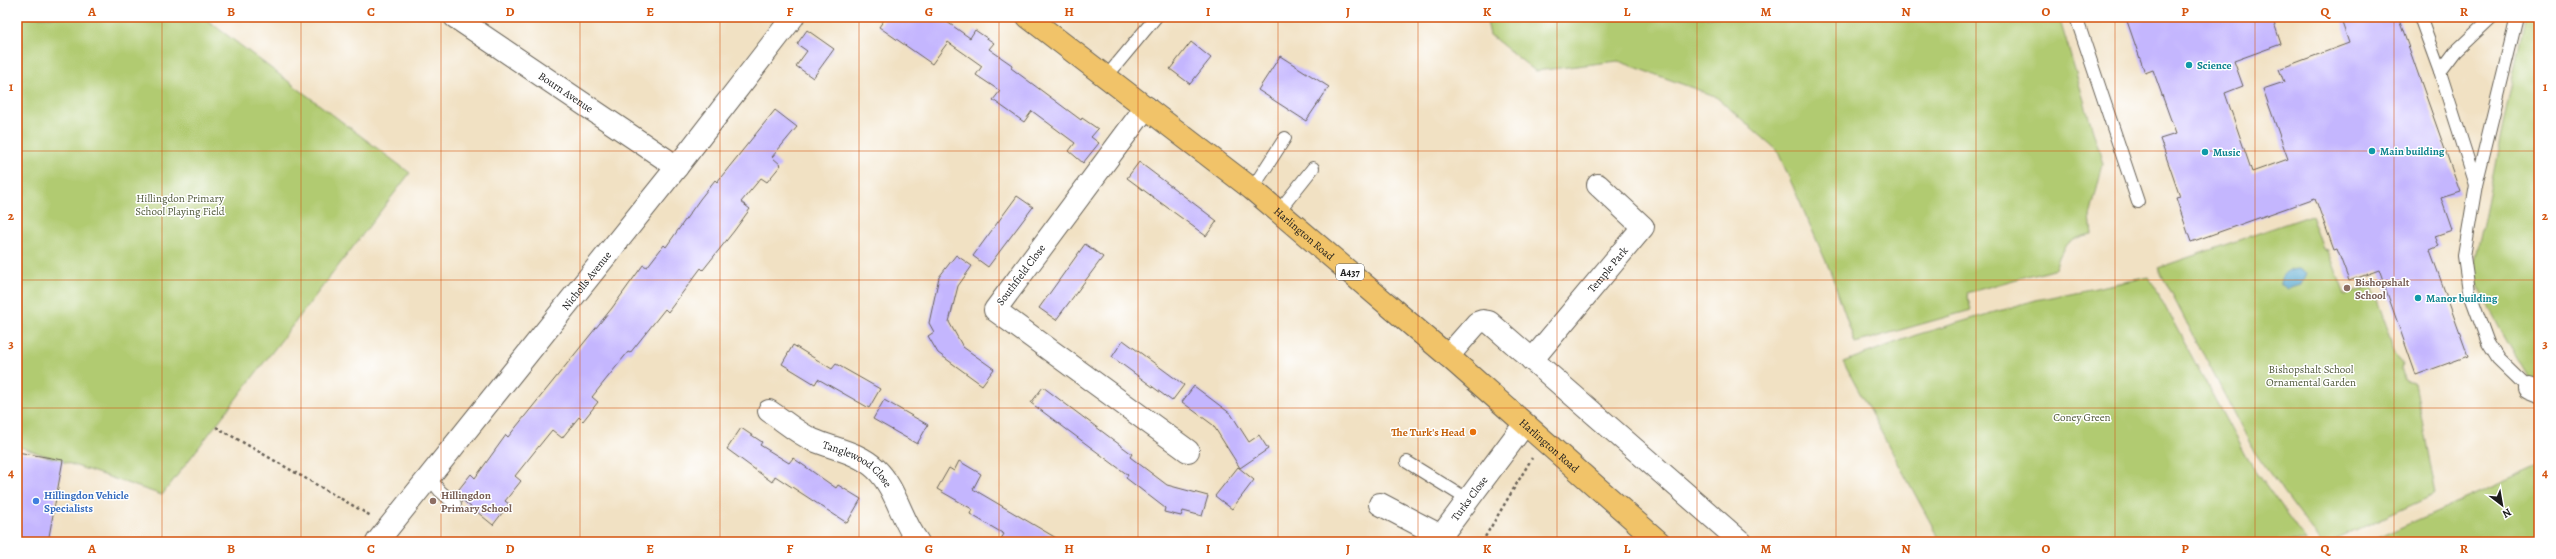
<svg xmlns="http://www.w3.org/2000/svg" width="2556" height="559" viewBox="0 0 2556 559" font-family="Alegreya,serif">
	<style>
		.green { fill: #b1cb71; stroke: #667446 }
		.water { fill: #53a6ce; stroke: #386175 }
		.building { fill: #c4b6fe }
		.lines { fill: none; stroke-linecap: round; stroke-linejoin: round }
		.lane-casing { stroke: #676156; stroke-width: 14 }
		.street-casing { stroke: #676156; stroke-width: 24 }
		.primary-casing { stroke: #676156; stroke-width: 24 }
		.path { stroke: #676156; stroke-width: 2.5; stroke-dasharray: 3 3; stroke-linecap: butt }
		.lane { stroke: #fff; stroke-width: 12 }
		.street { stroke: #fff; stroke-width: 22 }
		.primary { stroke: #f1c369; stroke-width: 22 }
		.grid { fill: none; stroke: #d4530e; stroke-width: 1; stroke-opacity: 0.55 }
		.culture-dot { fill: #0f9aa8; stroke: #fff; stroke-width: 1.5 }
		.education-dot { fill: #8d6e63; stroke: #fff; stroke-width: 1.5 }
		.food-dot { fill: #e8710a; stroke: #fff; stroke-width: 1.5 }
		.shop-dot { fill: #3f7fe0; stroke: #fff; stroke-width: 1.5 }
		.labels { text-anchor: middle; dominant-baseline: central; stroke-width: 3; stroke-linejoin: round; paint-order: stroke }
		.shield { fill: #fff; stroke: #606060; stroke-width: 1 }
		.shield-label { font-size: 10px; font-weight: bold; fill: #1c1c1c }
		.culture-label { font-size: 11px; font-weight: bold; fill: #0d838f; stroke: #fff; text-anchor: start }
		.street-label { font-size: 11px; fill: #1c1c1c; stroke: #fff }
		.park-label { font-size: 11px; fill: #50593a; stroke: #fff }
		.education-label { font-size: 11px; font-weight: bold; fill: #785e54; stroke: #fff; text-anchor: start }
		.food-label { font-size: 11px; font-weight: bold; fill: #c56008; stroke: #fff; text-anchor: end }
		.shop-label { font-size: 11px; font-weight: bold; fill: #366cbe; stroke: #fff; text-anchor: start }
		.neatline { fill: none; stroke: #d4530e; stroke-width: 1.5 }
		.grid-label { font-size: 13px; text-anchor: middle; font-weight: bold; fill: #d4530e }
	</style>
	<rect width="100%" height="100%" fill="#fff"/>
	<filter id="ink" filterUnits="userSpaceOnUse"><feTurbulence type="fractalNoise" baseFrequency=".025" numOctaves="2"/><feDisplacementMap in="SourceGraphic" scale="8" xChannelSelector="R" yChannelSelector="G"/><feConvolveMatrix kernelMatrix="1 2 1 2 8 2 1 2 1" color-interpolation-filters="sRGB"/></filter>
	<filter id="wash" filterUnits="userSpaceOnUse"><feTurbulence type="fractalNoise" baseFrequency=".012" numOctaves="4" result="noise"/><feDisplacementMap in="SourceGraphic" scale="16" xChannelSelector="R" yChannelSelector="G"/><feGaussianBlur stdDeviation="0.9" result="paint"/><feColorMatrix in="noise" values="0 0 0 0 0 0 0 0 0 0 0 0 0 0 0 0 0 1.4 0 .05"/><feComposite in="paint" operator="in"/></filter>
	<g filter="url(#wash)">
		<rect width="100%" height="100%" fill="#f1e1c3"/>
		<!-- green -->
		<g class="green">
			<polygon points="17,17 203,17 410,173 162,495 17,446"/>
			<path d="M1486 17H2059L2103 164 2090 217 2092 234C2071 238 2059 247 2056 268L1967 293 1971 310 1855 343 1831 273 1777 150 1715 96 1618 61 1535 71 1490 35Z"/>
			<path d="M2525 17H2539V388L2534 386C2512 349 2489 312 2473 272Z"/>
			<polygon points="2311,215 2323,249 2328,250 2345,295 2372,286 2392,341 2394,354 2403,364 2401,369 2406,381 2415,383 2436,494 2330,542 2320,542 2255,453 2158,268"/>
			<polygon points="2149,277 2247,459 2307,542 1941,542 1843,362 1916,335 2036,300"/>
			<polygon points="2539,466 2539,542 2368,542"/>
		</g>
		<!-- water -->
		<path class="water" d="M2299 268 2306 273 2301 285 2288 289 2280 284C2280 274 2289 268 2299 268Z"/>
		<g id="blocks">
			<!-- building -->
			<g class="building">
				<polygon points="886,17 940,17 970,38 975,30 994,43 989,49 1012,65 1011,68 1081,120 1082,118 1098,129 1091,137 1099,143 1083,163 1069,151 1075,143 1032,111 1024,122 993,100 1000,91 976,75 982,66 948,42 932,64 879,27"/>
				<polygon points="2137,17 2272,17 2281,44 2234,61 2243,86 2225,93 2252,172 2288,159 2263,89 2284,82 2279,69 2349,43 2340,17 2398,17 2460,192 2441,198 2452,230 2435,236 2439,246 2430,250 2468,356 2416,375 2379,270 2349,281 2337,249 2334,250 2315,198 2191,242 2176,198 2180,197 2160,139 2176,134 2153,70 2145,73 2127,21"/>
				<polygon points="807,30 834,49 813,78 796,66 807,51 797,44"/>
				<polygon points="1191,42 1211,58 1190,84 1170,69"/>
				<polygon points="1280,56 1329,87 1306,121 1258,90"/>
				<polygon points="775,110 797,127 772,157 781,165 767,182 761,178 741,202 750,209 734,231 703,270 701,268 668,312 665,309 630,353 628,352 592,397 598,402 583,421 579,417 562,438 552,430 535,451 515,476 521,481 505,501 509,504 493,525 455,494 471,474 475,478 506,435 508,437 612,308 643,265 647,267 664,245 666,247 700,199 715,180 717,182"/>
				<polygon points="1139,162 1217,221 1206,236 1127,178"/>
				<polygon points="1017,196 1033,207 988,267 973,256"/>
				<polygon points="1085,244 1103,257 1056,320 1039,308"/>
				<polygon points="956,255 972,266 958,286 949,322 963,347 994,369 982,385 938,353 928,336 934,332 929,323 939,277"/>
				<polygon points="1123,340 1184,385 1172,401 1112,357"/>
				<polygon points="793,345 832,369 836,364 880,389 869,408 818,379 815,384 782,364"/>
				<polygon points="1194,386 1231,414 1249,442 1259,435 1268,449 1240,468 1213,425 1182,402"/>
				<polygon points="1043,387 1132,454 1130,457 1167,485 1208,496 1202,516 1183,511 1181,516 1164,512 1165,508 1126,478 1128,475 1031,403"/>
				<polygon points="884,400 928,425 917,444 873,419"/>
				<polygon points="741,428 762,442 760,445 789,463 793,458 836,488 838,485 861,499 847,523 775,476 772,482 727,449"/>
				<polygon points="17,452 63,460 48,542 17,542"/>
				<polygon points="959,461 981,474 973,489 1063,542 999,542 1004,534 970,514 972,509 937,489 949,468 954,471"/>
				<polygon points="1238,467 1254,480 1232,509 1215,496"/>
			</g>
		</g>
	</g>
	<g filter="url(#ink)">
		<use href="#blocks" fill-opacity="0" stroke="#676156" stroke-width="1"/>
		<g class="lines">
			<!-- lane casing -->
			<g class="lane-casing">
				<g id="lane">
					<polyline points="2076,17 2138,202"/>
					<polyline points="2420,17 2440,72 2455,52 2492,17"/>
					<polyline points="2440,72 2476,185 2517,17"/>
					<polyline points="1107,76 1156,17"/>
					<polyline points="2476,185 2464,256 2469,291 2488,343 2498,359 2529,389"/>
					<polyline points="1252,189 1285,138"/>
					<polyline points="1278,212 1313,168"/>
					<polyline points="1407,462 1467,499"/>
					<polyline points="428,476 440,491 455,504"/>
				</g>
			</g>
			<!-- street casing -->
			<g class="street-casing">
				<g id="street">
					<path id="s1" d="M455 17 677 167"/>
					<polyline points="1146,107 995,310 1188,451"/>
					<polyline points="1448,356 1477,323 1483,321 1489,322 1741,542"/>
					<path id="s2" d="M1532 360 1643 227 1598 185"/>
					<polyline points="2529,389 2539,393"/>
					<path id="s3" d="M769 411C783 420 797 433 813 440 834 449 858 452 876 469 896 488 901 520 918 542"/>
					<path id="s4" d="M1380 504 1441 536 1524 425"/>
					<path id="s5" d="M377 542 677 167 793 17"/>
				</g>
			</g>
			<!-- primary casing -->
			<g class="primary-casing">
				<g id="primary">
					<path id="s6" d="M1028 17 1252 189 1448 356 1659 542"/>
				</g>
			</g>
			<!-- path -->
			<g class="path">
				<polyline points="216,427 371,516"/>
				<polyline points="1482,542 1532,458"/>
			</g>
			<!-- lane -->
			<use href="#lane" class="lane"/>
			<!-- street -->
			<use href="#street" class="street"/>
			<!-- primary -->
			<use href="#primary" class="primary"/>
		</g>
	</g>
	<!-- grid -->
	<path class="grid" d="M162 17V542M301 17V542M441 17V542M580 17V542M720 17V542M859 17V542M999 17V542M1138 17V542M1278 17V542M1418 17V542M1557 17V542M1697 17V542M1836 17V542M1976 17V542M2115 17V542M2255 17V542M2394 17V542M17 151H2539M17 280H2539M17 408H2539"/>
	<!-- markers -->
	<g class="culture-dot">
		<circle cx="2189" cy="65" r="4"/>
		<circle cx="2372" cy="151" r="4"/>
		<circle cx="2205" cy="152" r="4"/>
		<circle cx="2418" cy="298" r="4"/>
	</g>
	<g class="education-dot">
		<circle cx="2347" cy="288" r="4"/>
		<circle cx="433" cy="501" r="4"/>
	</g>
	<circle class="food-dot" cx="1473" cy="432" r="4"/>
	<circle class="shop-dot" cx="36" cy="501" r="4"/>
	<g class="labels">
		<!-- shield labels -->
		<rect class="shield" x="1336" y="264" width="28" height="16" rx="3"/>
		<g class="shield-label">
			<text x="1350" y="272">A437</text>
		</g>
		<!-- culture labels -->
		<g class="culture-label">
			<text x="2197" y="65">Science</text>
			<text x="2380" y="151">Main building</text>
			<text x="2213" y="152">Music</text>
			<text x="2426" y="298">Manor building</text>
		</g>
		<!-- street labels -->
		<g class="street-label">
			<text stroke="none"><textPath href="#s1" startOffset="134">Bourn Avenue</textPath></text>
			<text stroke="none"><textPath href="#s6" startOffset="351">Harlington Road</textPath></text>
			<text stroke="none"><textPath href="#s2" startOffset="118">Temple Park</textPath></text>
			<text transform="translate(1021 275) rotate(-53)">Southfield Close</text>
			<text stroke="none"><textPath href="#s5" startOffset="335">Nicholls Avenue</textPath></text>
			<text stroke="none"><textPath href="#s6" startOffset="675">Harlington Road</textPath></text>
			<text stroke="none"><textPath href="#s3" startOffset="104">Tanglewood Close</textPath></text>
			<text stroke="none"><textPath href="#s4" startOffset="116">Turks Close</textPath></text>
		</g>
		<!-- park labels -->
		<g class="park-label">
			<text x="180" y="198">Hillingdon Primary<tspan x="180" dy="13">School Playing Field</tspan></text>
			<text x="2311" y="369">Bishopshalt School<tspan x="2311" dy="13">Ornamental Garden</tspan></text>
			<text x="2082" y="417">Coney Green</text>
		</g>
		<!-- education labels -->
		<g class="education-label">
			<text x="2355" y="282">Bishopshalt<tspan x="2355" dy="13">School</tspan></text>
			<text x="441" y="495">Hillingdon<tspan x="441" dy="13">Primary School</tspan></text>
		</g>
		<!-- food labels -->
		<g class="food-label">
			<text x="1465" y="432">The Turk's Head</text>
		</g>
		<!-- shop labels -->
		<g class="shop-label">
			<text x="44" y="495">Hillingdon Vehicle<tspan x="44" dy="13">Specialists</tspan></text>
		</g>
	</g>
	<!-- margin -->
	<rect width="2556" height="559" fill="none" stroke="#fff" stroke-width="44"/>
	<!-- north arrow -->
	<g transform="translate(2502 505) rotate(149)" stroke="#ffffff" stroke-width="3" paint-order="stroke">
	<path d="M0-3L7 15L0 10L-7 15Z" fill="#1c1c1c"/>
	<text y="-6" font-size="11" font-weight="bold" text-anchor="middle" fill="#1c1c1c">N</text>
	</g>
	<rect x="22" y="22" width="2512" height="515" class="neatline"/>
	<g class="grid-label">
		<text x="92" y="16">A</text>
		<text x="231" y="16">B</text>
		<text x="371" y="16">C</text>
		<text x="510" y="16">D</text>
		<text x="650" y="16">E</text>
		<text x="790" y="16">F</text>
		<text x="929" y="16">G</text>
		<text x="1069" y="16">H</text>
		<text x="1208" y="16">I</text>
		<text x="1348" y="16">J</text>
		<text x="1487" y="16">K</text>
		<text x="1627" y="16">L</text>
		<text x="1766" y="16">M</text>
		<text x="1906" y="16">N</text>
		<text x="2046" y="16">O</text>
		<text x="2185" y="16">P</text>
		<text x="2325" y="16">Q</text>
		<text x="2464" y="16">R</text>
		<text x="11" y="91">1</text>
		<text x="2545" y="91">1</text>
		<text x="11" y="220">2</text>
		<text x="2545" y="220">2</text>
		<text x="11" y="348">3</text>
		<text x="2545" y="348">3</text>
		<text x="11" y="477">4</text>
		<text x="2545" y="477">4</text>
		<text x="92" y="553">A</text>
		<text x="231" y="553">B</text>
		<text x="371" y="553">C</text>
		<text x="510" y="553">D</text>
		<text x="650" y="553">E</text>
		<text x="790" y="553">F</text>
		<text x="929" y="553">G</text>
		<text x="1069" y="553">H</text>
		<text x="1208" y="553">I</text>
		<text x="1348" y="553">J</text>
		<text x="1487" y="553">K</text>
		<text x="1627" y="553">L</text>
		<text x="1766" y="553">M</text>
		<text x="1906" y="553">N</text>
		<text x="2046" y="553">O</text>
		<text x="2185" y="553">P</text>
		<text x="2325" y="553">Q</text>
		<text x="2464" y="553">R</text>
	</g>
</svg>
